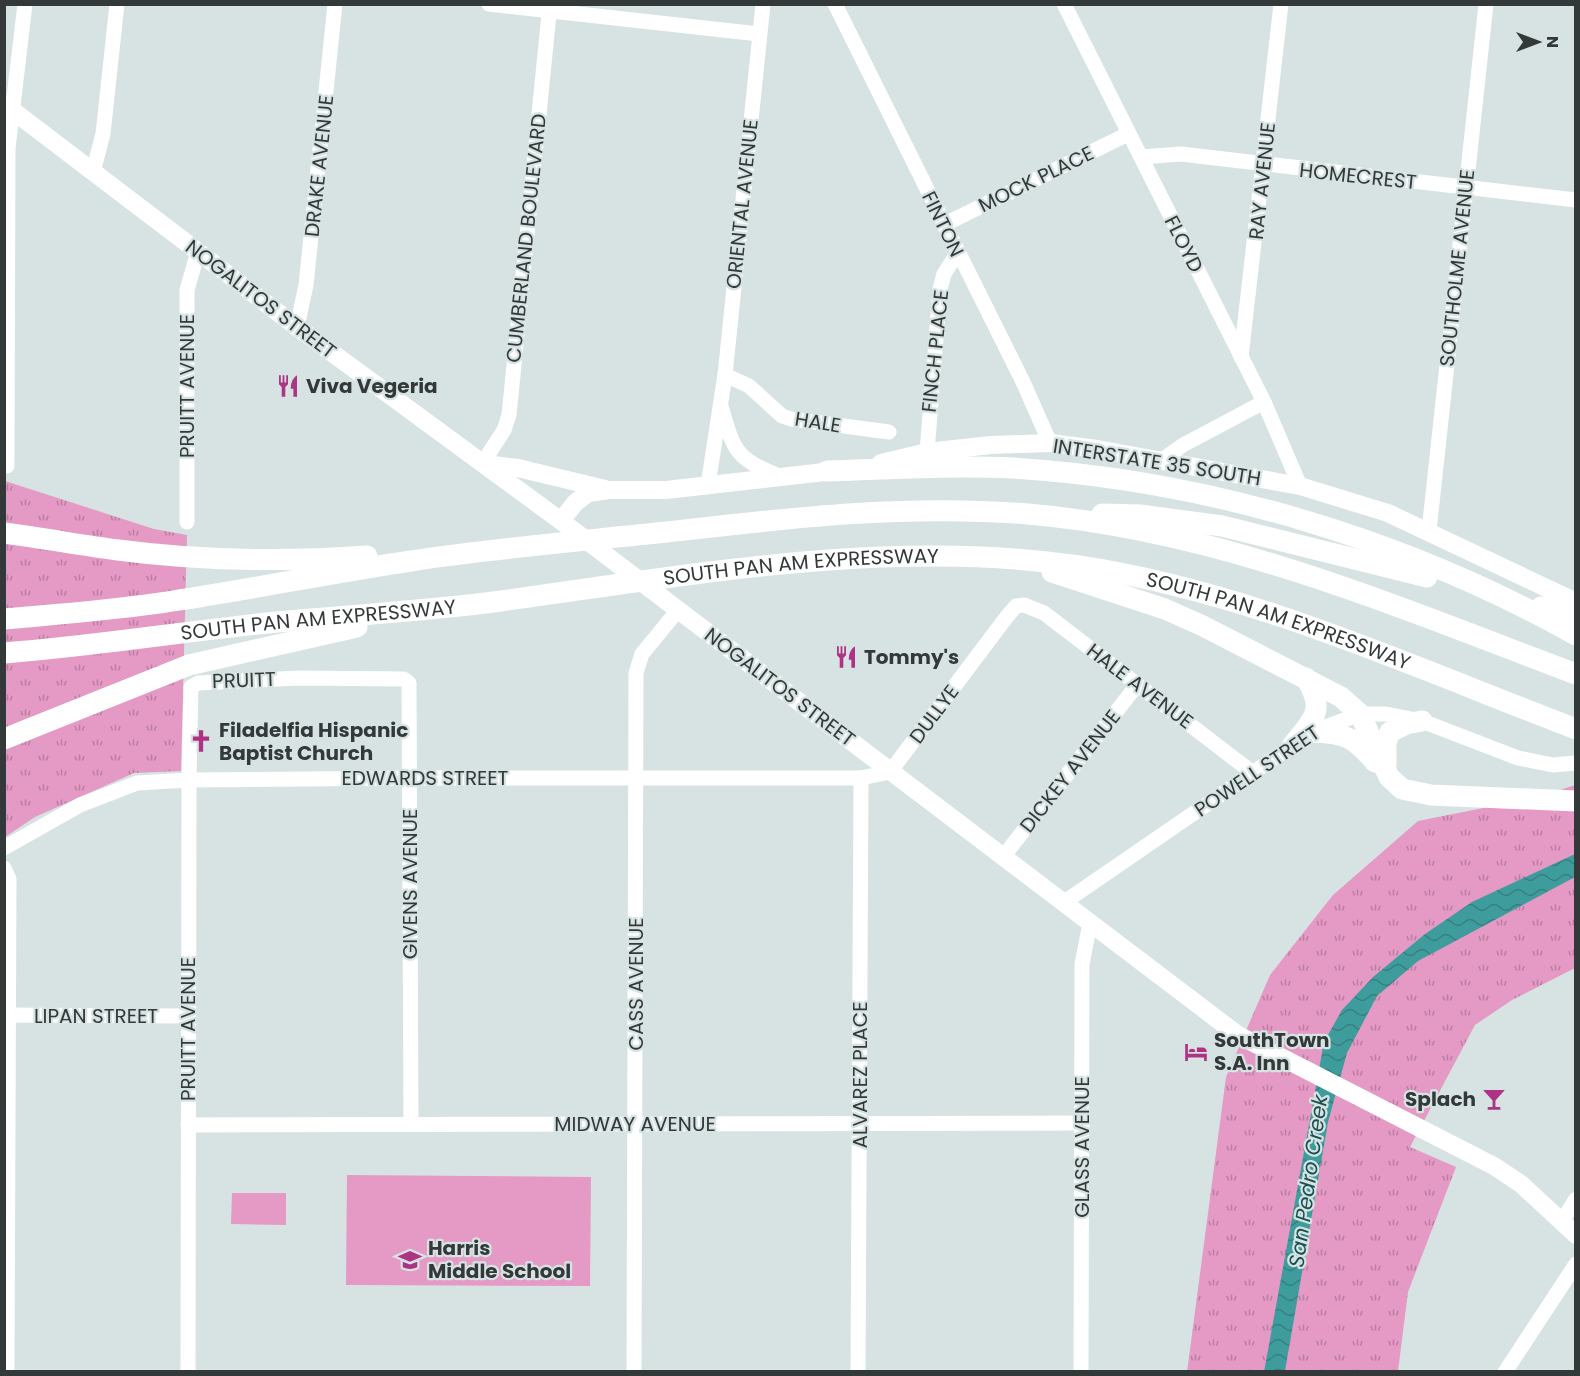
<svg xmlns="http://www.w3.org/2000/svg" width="1580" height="1376" viewBox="0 0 1580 1376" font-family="Poppins,sans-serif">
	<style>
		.grass { fill: url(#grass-tufts) }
		.pitch { fill: #e599c5 }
		.water { fill: url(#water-waves) }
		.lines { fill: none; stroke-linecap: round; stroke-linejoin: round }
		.minor { stroke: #fff; stroke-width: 15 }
		.major { stroke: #fff; stroke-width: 18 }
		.highway { stroke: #fff; stroke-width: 21 }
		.labels { text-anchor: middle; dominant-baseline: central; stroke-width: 4.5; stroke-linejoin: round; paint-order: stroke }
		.street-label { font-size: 20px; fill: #333838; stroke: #d6e3e2 }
		.poi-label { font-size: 20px; font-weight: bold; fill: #333838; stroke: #d6e3e2; text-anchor: start }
		.water-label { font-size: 21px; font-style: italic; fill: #19504f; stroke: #d6e3e2 }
	</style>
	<defs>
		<pattern id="grass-tufts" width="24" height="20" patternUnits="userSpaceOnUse" patternTransform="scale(1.5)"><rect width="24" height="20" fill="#e599c5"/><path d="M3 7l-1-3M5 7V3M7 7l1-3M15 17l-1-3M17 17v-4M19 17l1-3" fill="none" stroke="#ba7ea1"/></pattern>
		<pattern id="water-waves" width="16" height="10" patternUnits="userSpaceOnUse" patternTransform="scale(1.5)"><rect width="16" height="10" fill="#3e9d9c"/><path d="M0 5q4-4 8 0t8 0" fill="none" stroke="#358180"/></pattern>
	</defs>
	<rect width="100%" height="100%" fill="#d6e3e2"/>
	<!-- grass -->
	<g class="grass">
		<polygon points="5,481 154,529 187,535 181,771 134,773 35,817 5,837"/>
		<polygon points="1575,785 1575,968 1512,1000 1475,1025 1410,1147 1456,1167 1408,1292 1398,1371 1187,1372 1226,1077 1270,975 1333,895 1418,821 1543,796"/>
	</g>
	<!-- pitch -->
	<g class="pitch">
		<polygon points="347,1175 591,1177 590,1286 346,1285"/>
		<polygon points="232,1193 286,1193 286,1225 231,1224"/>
	</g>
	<!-- water -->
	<polygon class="water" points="1575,854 1575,877 1418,961 1377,996 1347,1053 1328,1122 1285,1371 1264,1372 1324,1042 1342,1010 1373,977 1425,934 1472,902"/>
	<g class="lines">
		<!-- minor -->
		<g class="minor">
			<polyline points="489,4 759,34"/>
			<polyline points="835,4 1023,382 1050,443"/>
			<polyline points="1064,4 1264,402 1300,486"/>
			<polyline points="1141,157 1181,154 1576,200"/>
			<polyline points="93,172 103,134 117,4"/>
			<polyline points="943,225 1128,134"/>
			<polyline points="297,327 306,285 335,4"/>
			<polyline points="1241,357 1281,4"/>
			<polyline points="725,375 749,386 782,416 791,419 889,432"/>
			<path d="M721 406C734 451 735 458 779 476"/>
			<polyline points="927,452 940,289 944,274 957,254"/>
			<polyline points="1162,460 1183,445 1264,402"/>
			<polyline points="482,464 504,430 509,415 550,4"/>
			<polyline points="7,466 8,148 25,4"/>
			<polyline points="708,485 725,375 763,4"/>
			<polyline points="187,522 187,290 198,252"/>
			<polyline points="1429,531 1486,4"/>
			<polyline points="4,848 80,805 137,783 189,780 410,778 861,778 890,772 1005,619 1016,606 1024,605 1044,613 1253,773"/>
			<polyline points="1003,857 1137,685"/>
			<polyline points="4,868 9,879 7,1372"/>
			<polyline points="1063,903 1312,732 1360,714 1386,714 1422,721 1518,758 1553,765 1576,763"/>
			<polyline points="4,1015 188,1016"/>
			<polyline points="188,1125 1083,1123"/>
			<polyline points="1562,1221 1576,1199"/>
			<polyline points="188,1372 189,780 191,687 198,683 299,678 404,679 409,683 411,1124"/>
			<polyline points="634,1372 636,673 642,654 678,610"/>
			<polyline points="858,1372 861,778"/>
			<polyline points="1081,1372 1082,964 1090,923"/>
			<polyline points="1505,1372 1576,1264"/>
		</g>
		<!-- major -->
		<g class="major">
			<polyline points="4,104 297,327 561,521 1238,1035 1494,1166 1521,1184 1576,1235"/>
			<polyline points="881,463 927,452 991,445 1050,443 1097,449 1300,486 1388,513 1576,602"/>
			<polyline points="485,464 518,468 605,489"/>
			<polyline points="561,521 575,503 588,493 609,490 666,490 842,470"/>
		</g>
		<!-- highway -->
		<g class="highway">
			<path d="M827 471C889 469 951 465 1013 468 1208 480 1406 540 1576 635"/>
			<polyline points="1102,514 1140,515 1222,526 1427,577"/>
			<path d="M4 533C43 538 80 545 118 550 201 561 284 562 367 556"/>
			<polyline points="1052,572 1165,609 1203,626 1341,697 1360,714 1389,777 1402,789 1431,795 1576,801"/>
			<polyline points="1541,607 1576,616"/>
			<path d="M4 619C60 614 117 610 173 601 252 589 331 573 411 561 496 548 582 541 667 532 788 518 907 504 1028 514 1219 530 1398 607 1576 674"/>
			<path id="s1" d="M4 653C96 646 186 631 277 622 352 615 427 611 501 601 691 575 887 538 1079 566 1252 592 1413 667 1576 729"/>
			<path d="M1312 732C1345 733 1354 737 1375 762"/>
			<polyline points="4,739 189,665 357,627"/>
			<path d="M1292 746C1314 718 1326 711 1306 678"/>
			<polyline points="1386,765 1386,743 1390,732 1406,724 1422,721"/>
		</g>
	</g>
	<!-- icons -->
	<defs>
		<g id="restaurant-bare" transform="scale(1.8)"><path d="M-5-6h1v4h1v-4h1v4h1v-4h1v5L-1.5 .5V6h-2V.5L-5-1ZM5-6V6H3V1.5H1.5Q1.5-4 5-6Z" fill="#ae3385" stroke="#d6e3e2" stroke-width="2.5" paint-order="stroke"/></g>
		<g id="church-bare" transform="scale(1.8)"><path d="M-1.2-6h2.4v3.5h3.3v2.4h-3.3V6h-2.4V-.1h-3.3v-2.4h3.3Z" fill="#ae3385" stroke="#d6e3e2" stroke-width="2.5" paint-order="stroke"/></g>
		<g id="hotel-bare" transform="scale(1.8)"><path d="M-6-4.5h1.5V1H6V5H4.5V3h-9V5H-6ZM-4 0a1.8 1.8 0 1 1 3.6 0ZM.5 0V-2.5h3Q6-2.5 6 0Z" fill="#ae3385" stroke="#d6e3e2" stroke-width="2.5" paint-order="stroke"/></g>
		<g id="bar-bare" transform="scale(1.8)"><path d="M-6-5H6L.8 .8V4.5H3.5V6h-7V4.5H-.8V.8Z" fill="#ae3385" stroke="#d6e3e2" stroke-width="2.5" paint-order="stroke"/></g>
		<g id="school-bare" transform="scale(1.8)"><path d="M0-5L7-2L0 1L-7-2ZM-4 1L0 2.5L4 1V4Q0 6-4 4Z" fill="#ae3385" stroke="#d6e3e2" stroke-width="2.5" paint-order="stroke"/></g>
	</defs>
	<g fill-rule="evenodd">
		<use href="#restaurant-bare" x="288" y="386"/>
		<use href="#restaurant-bare" x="846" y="657"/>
		<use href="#church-bare" x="201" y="741"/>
		<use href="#hotel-bare" x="1196" y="1052"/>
		<use href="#bar-bare" x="1494" y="1099"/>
		<use href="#school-bare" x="410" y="1260"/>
	</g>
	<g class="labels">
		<!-- street labels -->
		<g class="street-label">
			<text transform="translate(319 166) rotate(-84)">DRAKE AVENUE</text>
			<text transform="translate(1358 176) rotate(6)">HOMECREST</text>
			<text transform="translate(1036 179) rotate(-26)">MOCK PLACE</text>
			<text transform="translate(1262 181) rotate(-84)">RAY AVENUE</text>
			<text transform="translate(742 204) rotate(-84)">ORIENTAL AVENUE</text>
			<text transform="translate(943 224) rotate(64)">FINTON</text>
			<text transform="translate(526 238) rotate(-84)">CUMBERLAND BOULEVARD</text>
			<text transform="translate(1184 244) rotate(63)">FLOYD</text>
			<text transform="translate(1457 268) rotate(-84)">SOUTHOLME AVENUE</text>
			<text transform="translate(261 299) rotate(37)">NOGALITOS STREET</text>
			<text transform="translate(935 351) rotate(-84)">FINCH PLACE</text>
			<text transform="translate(187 386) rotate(-90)">PRUITT AVENUE</text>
			<text transform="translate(818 422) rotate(9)">HALE</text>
			<text transform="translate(1157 462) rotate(9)">INTERSTATE 35 SOUTH</text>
			<text stroke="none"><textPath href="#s1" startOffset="802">SOUTH PAN AM EXPRESSWAY</textPath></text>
			<text stroke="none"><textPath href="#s1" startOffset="316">SOUTH PAN AM EXPRESSWAY</textPath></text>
			<text stroke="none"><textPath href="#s1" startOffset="1288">SOUTH PAN AM EXPRESSWAY</textPath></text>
			<text transform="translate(244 680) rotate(-2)">PRUITT</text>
			<text transform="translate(1140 686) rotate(37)">HALE AVENUE</text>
			<text transform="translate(780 687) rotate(37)">NOGALITOS STREET</text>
			<text transform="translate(934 714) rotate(-53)">DULLYE</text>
			<text transform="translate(1070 771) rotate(-52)">DICKEY AVENUE</text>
			<text transform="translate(1257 771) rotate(-34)">POWELL STREET</text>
			<text x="425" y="778">EDWARDS STREET</text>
			<text transform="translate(410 884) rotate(-90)">GIVENS AVENUE</text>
			<text transform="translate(636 984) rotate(-90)">CASS AVENUE</text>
			<text x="96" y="1016">LIPAN STREET</text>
			<text transform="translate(188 1029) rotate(-90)">PRUITT AVENUE</text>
			<text transform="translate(860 1075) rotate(-90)">ALVAREZ PLACE</text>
			<text x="635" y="1124">MIDWAY AVENUE</text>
			<text transform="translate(1082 1147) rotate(-90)">GLASS AVENUE</text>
		</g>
		<!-- poi labels -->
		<g class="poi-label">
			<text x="306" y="386">Viva Vegeria</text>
			<text x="864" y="657">Tommy's</text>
			<text x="219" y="730">Filadelfia Hispanic<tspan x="219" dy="23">Baptist Church</tspan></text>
			<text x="1214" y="1040">SouthTown<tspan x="1214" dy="23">S.A. Inn</tspan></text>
			<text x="1476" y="1099" text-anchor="end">Splach</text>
			<text x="428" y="1248">Harris<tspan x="428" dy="23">Middle School</tspan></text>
		</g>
		<!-- water labels -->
		<g class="water-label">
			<text transform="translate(1308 1181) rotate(-82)">San Pedro Creek</text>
		</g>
	</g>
	<!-- border -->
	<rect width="1580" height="1376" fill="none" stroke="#333838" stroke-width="12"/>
	<!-- north arrow -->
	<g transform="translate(1538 42) rotate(90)" stroke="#d6e3e2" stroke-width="4.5" paint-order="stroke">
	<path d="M0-4.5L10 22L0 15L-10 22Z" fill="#333838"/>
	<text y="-9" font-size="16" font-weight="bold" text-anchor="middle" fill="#333838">N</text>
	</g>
</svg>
